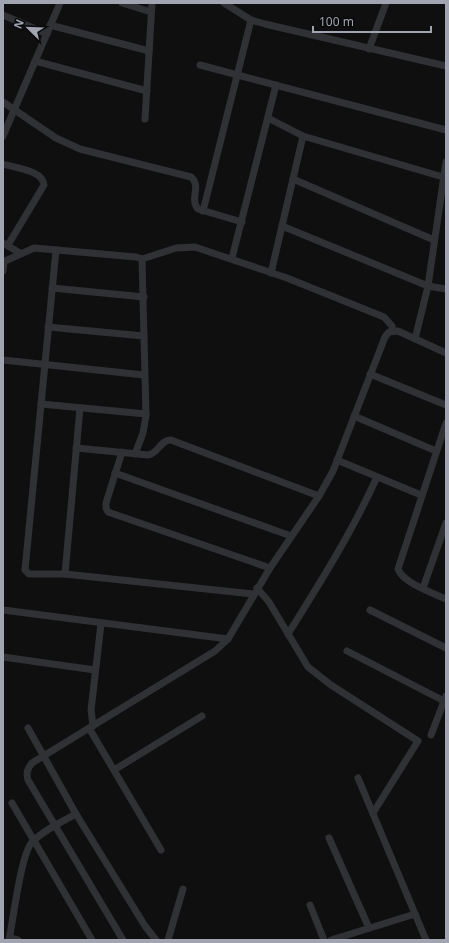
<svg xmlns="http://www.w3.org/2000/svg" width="449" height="943" viewBox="0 0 449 943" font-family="'Noto Sans',sans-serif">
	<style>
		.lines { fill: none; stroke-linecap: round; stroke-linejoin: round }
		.street { stroke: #303135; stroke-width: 7 }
	</style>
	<rect width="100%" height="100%" fill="#0f0f10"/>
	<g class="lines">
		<!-- street -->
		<g class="street">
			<polyline points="122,3 151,12"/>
			<polyline points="224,3 251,20 265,24 446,66"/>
			<polyline points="3,15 47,34"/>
			<polyline points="50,25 149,51"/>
			<polyline points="369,49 386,3"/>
			<polyline points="35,61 147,91"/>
			<polyline points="200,65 446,130"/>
			<path d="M3 102 56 138 80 149 191 177C202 186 189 199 198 209L242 222"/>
			<polyline points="268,118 303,136 443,177"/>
			<polyline points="145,119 152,3"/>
			<polyline points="3,136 60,3"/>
			<path d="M3 164C15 168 43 170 44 185L8 245"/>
			<polyline points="293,179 434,240"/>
			<polyline points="203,211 251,20"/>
			<polyline points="282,226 428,286 446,289"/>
			<polyline points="3,243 20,253"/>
			<polyline points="56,250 25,570 29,574 65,574 253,594"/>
			<polyline points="232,258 276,85"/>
			<polyline points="142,259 176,248 195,247 287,278 384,317 392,326 393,331"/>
			<polyline points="3,262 34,248 136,257 142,259 146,416 143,433 135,454"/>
			<polyline points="3,271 4,261"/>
			<polyline points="271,273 303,136"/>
			<polyline points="52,288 144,297"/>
			<polyline points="48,327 144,336"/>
			<polyline points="415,339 428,286 446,162"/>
			<polyline points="3,360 144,375"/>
			<polyline points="370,374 446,405"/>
			<polyline points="41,404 146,414"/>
			<polyline points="354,416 436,451"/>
			<path d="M446 423 398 569C403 583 433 593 446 599"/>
			<path d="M76 448 148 455C158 454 161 439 171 440L319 496"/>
			<polyline points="122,452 106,503 106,508 108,512 270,568"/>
			<polyline points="337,460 421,495"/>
			<polyline points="115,473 291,536"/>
			<polyline points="65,574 80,408"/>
			<polyline points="257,588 269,602 308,667 331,685 418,741 373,813"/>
			<polyline points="423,588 446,523"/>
			<polyline points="3,610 228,639"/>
			<polyline points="370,610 446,648"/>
			<path d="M288 634C320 583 352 532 377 477"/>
			<polyline points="347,651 444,701"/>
			<polyline points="3,657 95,670"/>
			<polyline points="93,726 91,710 101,624"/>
			<polyline points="28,728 76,814 145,926 156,940"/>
			<polyline points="89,728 161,850"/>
			<polyline points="431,735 446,696"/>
			<polyline points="114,770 202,716"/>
			<polyline points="358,778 426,940"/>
			<polyline points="12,803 92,940"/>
			<polyline points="329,838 369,928"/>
			<polyline points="310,905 324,940"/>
			<polyline points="10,938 18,940"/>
			<path d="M9 940C13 921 21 854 32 842 44 830 61 822 76 814"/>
			<path d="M123 940 28 780C26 773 27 769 32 763L215 651 228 639 270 568 319 496 333 471 385 337 389 332 398 331 446 353"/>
			<polyline points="168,940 183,889"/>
			<polyline points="331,940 415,914"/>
		</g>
	</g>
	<!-- border -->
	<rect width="449" height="943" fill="none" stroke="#a0a5b1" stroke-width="8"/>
	<!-- north arrow -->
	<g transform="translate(28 28) rotate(293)" stroke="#0a0a0b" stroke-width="3" paint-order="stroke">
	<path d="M0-3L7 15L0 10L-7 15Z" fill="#a0a5b1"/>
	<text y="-6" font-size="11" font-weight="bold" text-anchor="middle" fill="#a0a5b1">N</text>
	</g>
	<!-- scale -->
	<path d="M313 26v6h118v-6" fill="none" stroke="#a0a5b1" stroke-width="2"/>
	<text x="319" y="26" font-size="12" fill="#a0a5b1" stroke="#0a0a0b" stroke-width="3" paint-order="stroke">100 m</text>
</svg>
